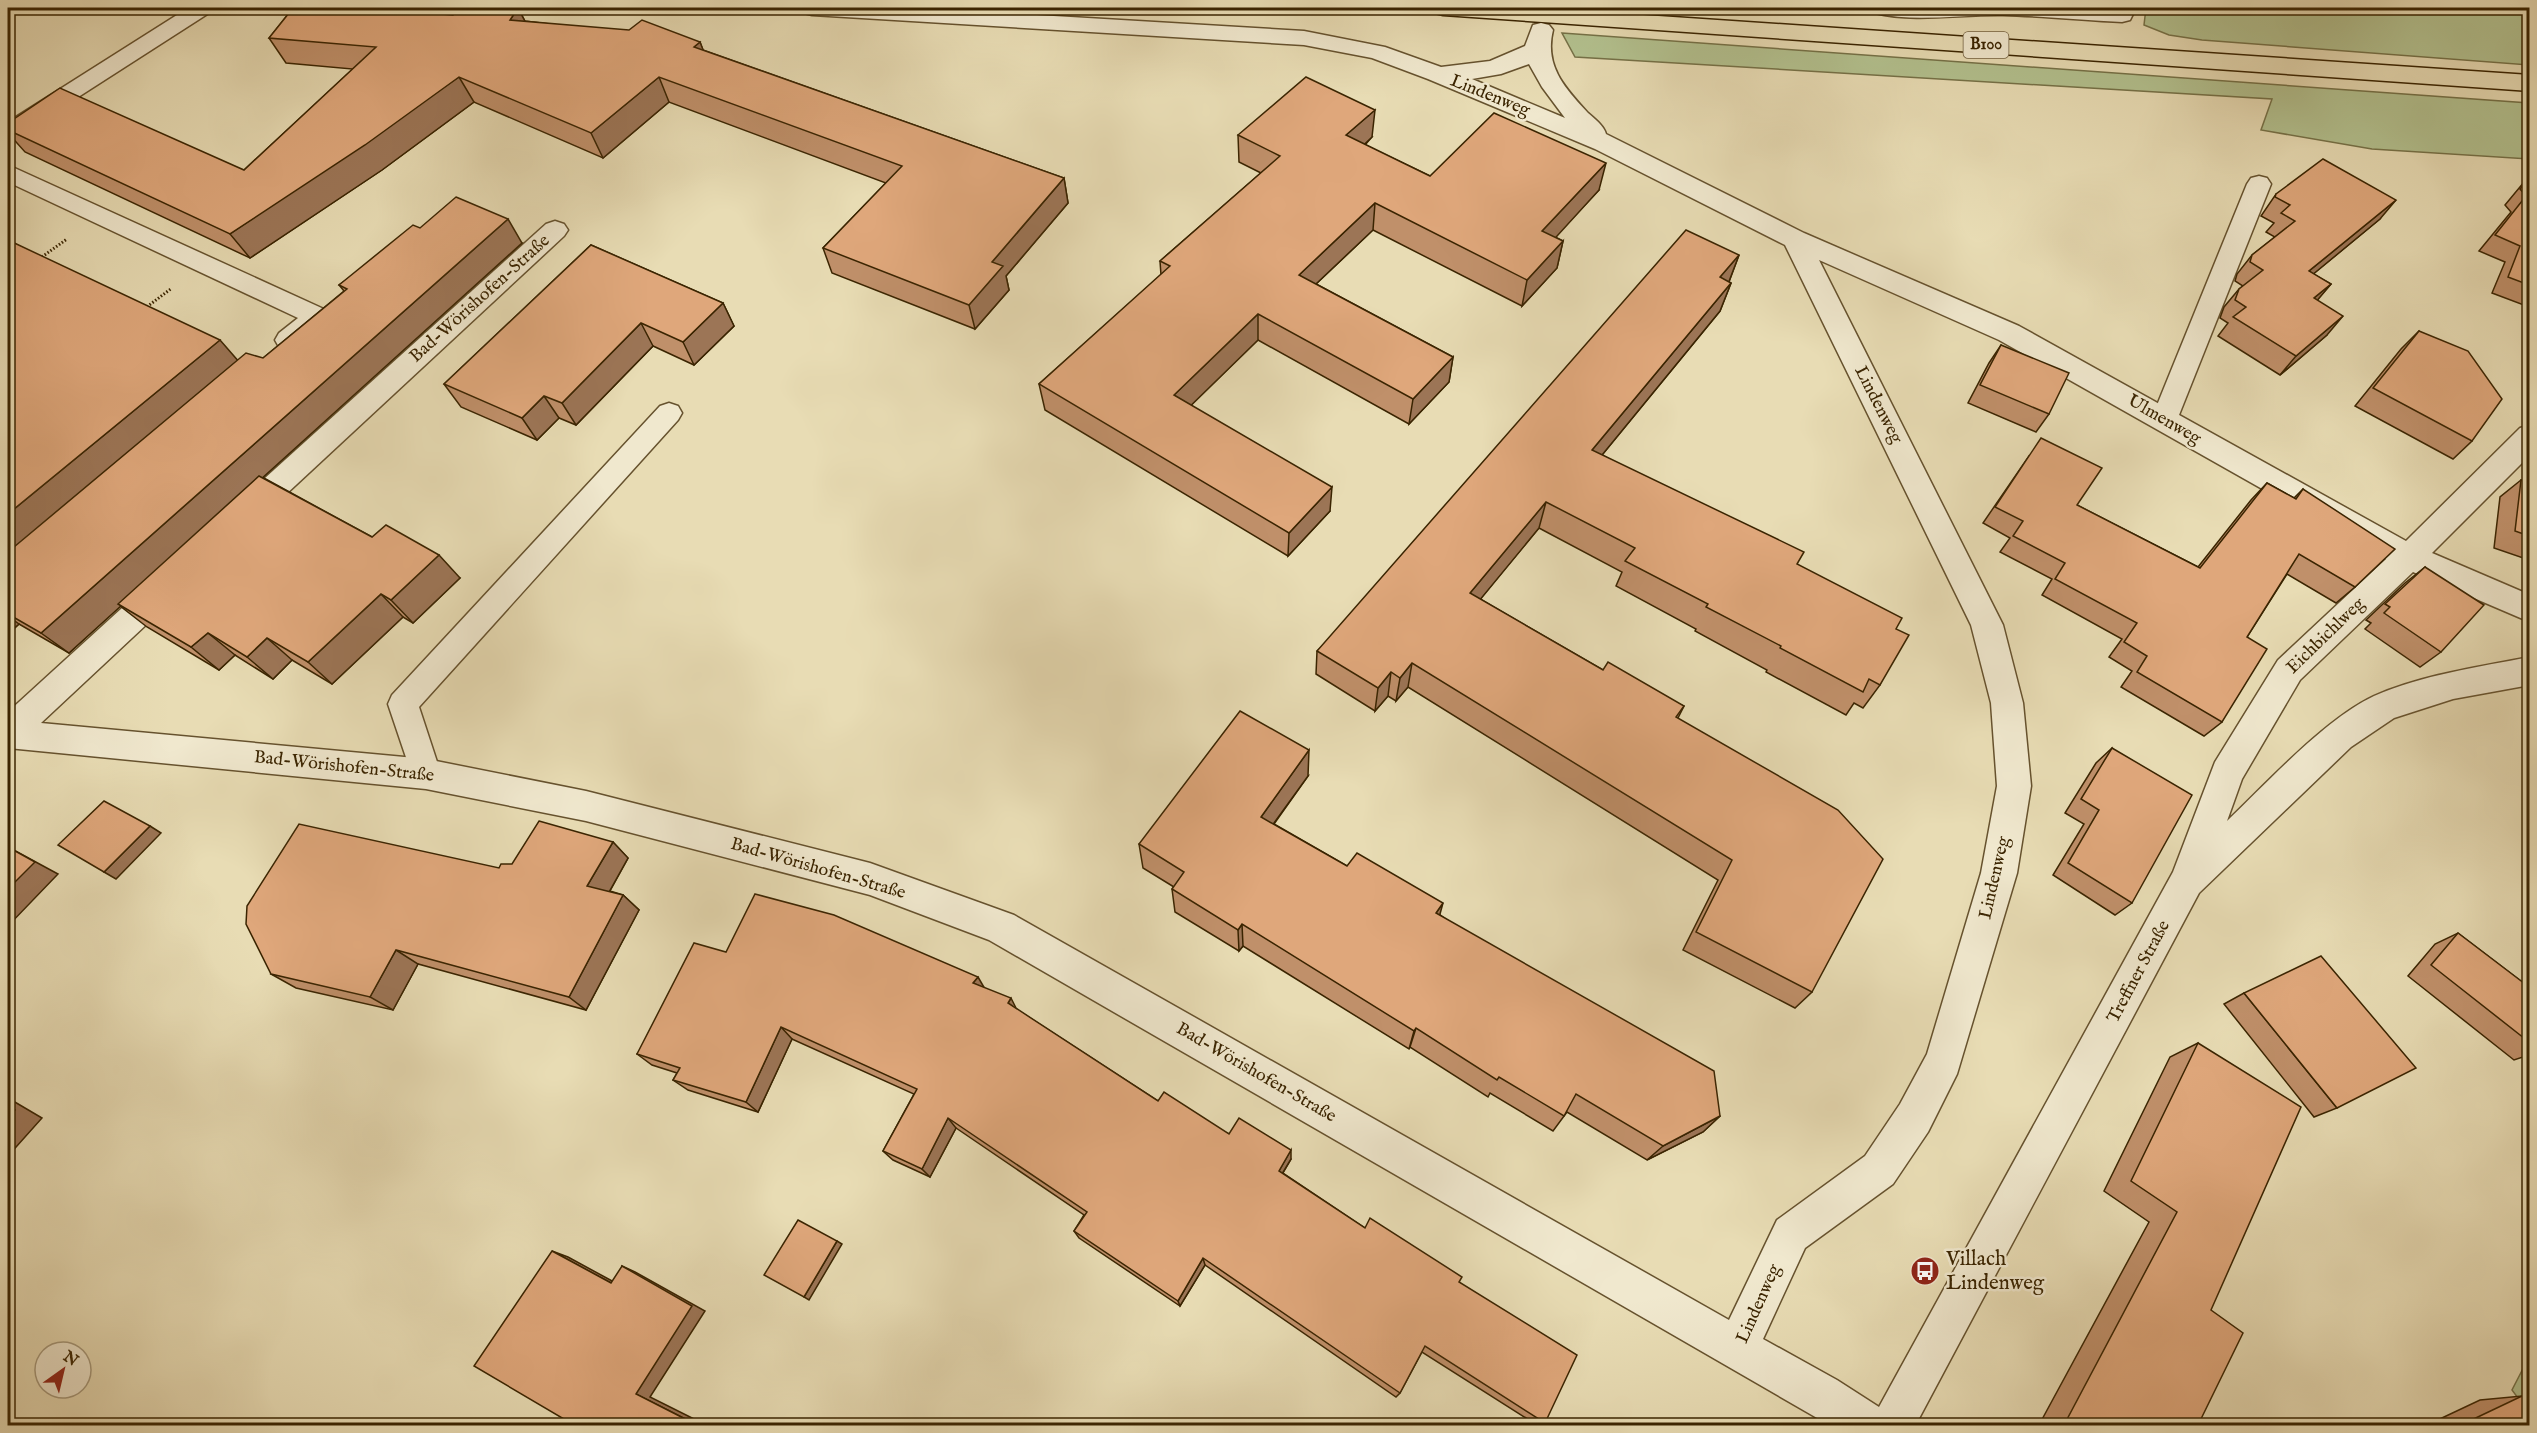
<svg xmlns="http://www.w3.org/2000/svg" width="2537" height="1433" viewBox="0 0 2537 1433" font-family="'IM FELL English',serif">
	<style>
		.green { fill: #b3c18f; stroke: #767248; stroke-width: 1.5 }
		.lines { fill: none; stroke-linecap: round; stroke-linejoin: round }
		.service-casing { stroke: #66522e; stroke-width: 3 }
		.minor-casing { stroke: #66522e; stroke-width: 3 }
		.primary-casing { stroke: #3a2401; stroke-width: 3 }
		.path { stroke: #3a2401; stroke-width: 3; stroke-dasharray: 1.5 2; stroke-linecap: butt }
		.service { fill: #f0e8ce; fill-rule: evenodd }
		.minor { fill: #f0e8ce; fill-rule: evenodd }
		.primary { fill: #e8dcb4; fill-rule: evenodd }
		.wall { fill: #c0906a; stroke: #3a2401; stroke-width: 1.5 }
		.shaded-wall { fill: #9c7556; stroke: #3a2401; stroke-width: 1.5 }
		.building { fill: #dfa77b; stroke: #3a2401; stroke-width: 1.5 }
		.labels { text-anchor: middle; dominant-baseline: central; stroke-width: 5; stroke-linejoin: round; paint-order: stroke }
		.shield { fill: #f0e8ce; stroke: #715f3e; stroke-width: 1.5 }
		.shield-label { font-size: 16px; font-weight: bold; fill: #3a2401 }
		.street-label { font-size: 18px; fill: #3a2401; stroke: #f0e8ce }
		.near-poi-label { font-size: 21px; fill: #3a2401; stroke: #f0e8ce; text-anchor: start }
	</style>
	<rect width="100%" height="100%" fill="#e8dcb4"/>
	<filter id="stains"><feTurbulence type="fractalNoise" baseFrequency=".00333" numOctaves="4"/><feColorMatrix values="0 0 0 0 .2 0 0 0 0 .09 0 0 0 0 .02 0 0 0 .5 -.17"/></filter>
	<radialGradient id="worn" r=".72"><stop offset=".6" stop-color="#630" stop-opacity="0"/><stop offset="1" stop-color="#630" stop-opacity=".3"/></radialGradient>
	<!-- green -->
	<g class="green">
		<polygon points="2146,8 2529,8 2529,65 2202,40 2169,35 2144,25"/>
		<polygon points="1562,33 2529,103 2529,159 2372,149 2261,130 2272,99 1575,57"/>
		<polygon points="2529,1357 2529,1413 2512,1390"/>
	</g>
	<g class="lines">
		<!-- service casing -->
		<g class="service-casing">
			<g id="service">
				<polygon points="188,8 213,8 209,13 16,137 8,139 8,122"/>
				<path d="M8 165 326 310 329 316C324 325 299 349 288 349 287 349 280 347 279 347L275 340 279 333 298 318 8 182Z"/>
				<polygon points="2259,176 2267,178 2271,184 2177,420 2173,427 2164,430 2155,427 2151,420 2247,184 2251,178"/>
				<polygon points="669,403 678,406 682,413 678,420 419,707 441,774 437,784 426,788 415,784 388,704 392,695 660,406"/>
			</g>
		</g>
		<!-- minor casing -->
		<g class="minor-casing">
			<g id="minor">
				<path d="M800 8H921L1304 31 1385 47 1441 67 1490 61 1525 46 1533 25 1541 23 1549 25 1553 30C1544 66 1565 88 1588 113 1595 119 1604 126 1606 134L1804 233 2019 326 2406 541 2520 428 2530 425V455L2432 553 2530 595V622L2413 572 2300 680 2242 779 2227 821C2267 783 2325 719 2374 696 2422 675 2478 667 2530 657V685L2453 699 2394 718 2351 747 2199 893 1915 1426H1831L989 940 870 895 586 821 426 789 8 748V712L156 577 167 573 178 577 183 586 178 595 41 723 426 759 586 791 870 863 1014 915 1729 1320 1777 1220 1865 1156 1900 1104 1927 1054 1981 873 1997 786 1991 703 1971 625 1785 245 1595 149 1428 79 1372 58 1304 45 812 15 804 13ZM1529 64 1542 87 1565 118 1472 79 1501 74ZM1819 260 1999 340 2386 559 2278 660 2215 762 2173 872 1879 1407 1837 1380 1763 1339 1805 1248 1893 1184 1928 1132 1957 1074 2017 873 2031 786 2023 703 2003 625Z"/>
				<path d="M1871 8H2136L2130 20 2122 22C2082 20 2043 16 2003 15 1961 14 1916 23 1875 13Z"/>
				<polygon points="555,221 564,224 568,230 564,236 255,523 244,527 233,523 229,515 233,507 546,224"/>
			</g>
		</g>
		<!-- primary casing -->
		<g class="primary-casing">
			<polygon id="primary" points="1431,8 1540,8 2530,75 2530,91 1443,15 1435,13"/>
		</g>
		<!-- path -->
		<g class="path">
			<polyline points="39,259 67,239"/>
			<polyline points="144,309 172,288"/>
		</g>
		<!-- service -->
		<use href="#service" class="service"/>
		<!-- minor -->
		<use href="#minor" class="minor"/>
		<!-- primary -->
		<use href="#primary" class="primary"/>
	</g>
	<!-- wall -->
	<g class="wall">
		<polygon points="293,8 371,8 453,15 518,8 525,21 700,42 703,50 1064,178 1068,203 1006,276 1009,290 975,329 832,273 823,248 886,183 669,102 603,158 474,102 382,170 250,258 25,152 8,133 8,123 244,170 353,69 286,63 269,38"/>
		<polygon points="1238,135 1372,137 1365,145 1430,176 1599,190 1555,237 1563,241 1557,268 1522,306 1373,230 1316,284 1453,357 1449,382 1409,424 1258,340 1191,405 1330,511 1288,556 1045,410 1039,384 1161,275 1160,261 1261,173 1239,162"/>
		<polygon points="2529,176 2529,307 2492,293 2505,262 2479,251 2511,212 2505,205"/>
		<polygon points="2276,194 2380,219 2313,274 2331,284 2317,300 2327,335 2280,375 2218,336 2228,323 2220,318 2224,307 2239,289 2243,286 2235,281 2237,274 2252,255 2275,237 2266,232 2274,223 2261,216"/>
		<polygon points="420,228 522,243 262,477 372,537 460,578 413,623 403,617 332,684 292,660 273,679 235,655 219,670 147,627 120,606 69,653 19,624 8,634 8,240 237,360 263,358 344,291 339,285"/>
		<polygon points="591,245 723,303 734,326 694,365 653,346 576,425 559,418 537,440 461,407 444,384"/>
		<polygon points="1739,255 1729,282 1731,283 1720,311 1602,455 1798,565 1896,629 1880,685 1863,708 1854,703 1846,715 1766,672 1767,670 1695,631 1696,629 1616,586 1622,572 1539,528 1480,599 1603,670 1684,706 1678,718 1812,992 1795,1008 1683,950 1718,880 1408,687 1396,701 1388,696 1375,711 1316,674 1317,651"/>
		<polygon points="2419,331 2472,441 2453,459 2355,406 2401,349"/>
		<polygon points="2001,345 2049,414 2036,432 1968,403 1989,363"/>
		<polygon points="2029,456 2077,505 2198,567 2251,500 2267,483 2294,498 2303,489 2355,587 2336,603 2287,574 2247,637 2222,722 2204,736 2121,687 2132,671 2109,657 2122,639 2042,595 2052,579 2000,552 2010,538 1983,523"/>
		<polygon points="2521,480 2529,483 2529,560 2494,548 2500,497"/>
		<polygon points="2425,567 2441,652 2420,667 2365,629 2371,623 2366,620 2405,583"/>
		<polygon points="2112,748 2132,903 2115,915 2053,875 2084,824 2065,813 2096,763"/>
		<polygon points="1308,776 1274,824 1347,866 1440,915 1720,1116 1703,1132 1647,1160 1567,1112 1553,1131 1490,1093 1488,1097 1410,1047 1409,1049 1243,946 1239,951 1175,912 1172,889 1174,887 1143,868 1139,844"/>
		<polygon points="613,842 628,858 610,891 623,895 639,910 586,1010 418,964 393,1010 296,988 271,974 499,868"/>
		<polygon points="2458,933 2529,987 2529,1055 2514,1060 2408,976 2435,944"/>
		<polygon points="726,952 984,988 1158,1101 1229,1134 1291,1159 1283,1173 1365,1228 1459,1282 1545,1423 1537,1425 1422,1352 1400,1393 1396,1397 1205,1265 1180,1306 1079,1238 1074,1231 1084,1215 956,1128 930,1177 893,1160 883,1151 914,1094 792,1039 758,1112 688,1090 673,1080 677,1073 652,1065 637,1054"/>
		<polygon points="2244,993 2337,1108 2314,1117 2224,1004"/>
		<polygon points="2198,1043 2211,1310 2198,1425 2039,1425 2149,1222 2104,1191 2170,1057"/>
		<polygon points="2522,1396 2529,1425 2427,1425 2480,1400"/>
	</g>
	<!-- shaded-wall -->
	<g class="shaded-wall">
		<polygon points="518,8 531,33 510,20"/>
		<polygon points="700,42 710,68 694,47"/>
		<polygon points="459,77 474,102 382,170 250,258 230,234"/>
		<polygon points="659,77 669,102 603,158 591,133"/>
		<polygon points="1375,110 1372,137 1345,163 1346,135"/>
		<polygon points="1606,163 1599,190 1537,258 1542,231"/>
		<polygon points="1064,178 1068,203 1006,276 1009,290 975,329 969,305 992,262"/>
		<polygon points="2396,200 2380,219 2294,290 2309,271"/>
		<polygon points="1375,203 1373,230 1298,301 1299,275"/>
		<polygon points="508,219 522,243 69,653 41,633"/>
		<polygon points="1563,241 1557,268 1522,306 1527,280"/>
		<polygon points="1739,255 1728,284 1720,277"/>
		<polygon points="1731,283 1720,311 1584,477 1592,450"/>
		<polygon points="2331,284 2315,303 2314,298"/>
		<polygon points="723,303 734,326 694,365 683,342"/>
		<polygon points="1258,314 1258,340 1176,420 1174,395"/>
		<polygon points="2343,316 2327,335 2280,375 2296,356"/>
		<polygon points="641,323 653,346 576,425 562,403"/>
		<polygon points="220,340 240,363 8,557 8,514"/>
		<polygon points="1453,357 1449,382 1409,424 1413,399"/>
		<polygon points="544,396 559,418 537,440 522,418"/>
		<polygon points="1332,487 1330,511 1288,556 1289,533"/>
		<polygon points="1546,502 1539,528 1465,618 1470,593"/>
		<polygon points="439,555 460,578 413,623 391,600"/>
		<polygon points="381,594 403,617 332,684 308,662"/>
		<polygon points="8,616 19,624 8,634"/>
		<polygon points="208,633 235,655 219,670 191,647"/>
		<polygon points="267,638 292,660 273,679 247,657"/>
		<polygon points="1412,663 1408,687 1396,701 1400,678"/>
		<polygon points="1391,672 1388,696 1375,711 1378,688"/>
		<polygon points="1309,750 1308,776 1261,841 1261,817"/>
		<polygon points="150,826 161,833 116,879 104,872"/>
		<polygon points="613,842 628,858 604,901 587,886"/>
		<polygon points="8,847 58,874 8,926"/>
		<polygon points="623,895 639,910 586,1010 569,997"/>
		<polygon points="1443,903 1437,925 1436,913"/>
		<polygon points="1242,924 1243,946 1239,951 1238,930"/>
		<polygon points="396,950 418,964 393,1010 370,997"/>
		<polygon points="978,977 985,989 973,983"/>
		<polygon points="1011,998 1017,1010 1008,1003"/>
		<polygon points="781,1027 792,1039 758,1112 746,1102"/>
		<polygon points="1416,1028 1410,1047 1409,1049 1414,1031"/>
		<polygon points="8,1098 42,1118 8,1156"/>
		<polygon points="1720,1116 1703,1132 1647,1160 1663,1146"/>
		<polygon points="948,1118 956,1128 930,1177 922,1169"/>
		<polygon points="1291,1150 1291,1159 1279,1179 1279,1171"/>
		<polygon points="837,1241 842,1244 809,1300 804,1297"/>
		<polygon points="552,1251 568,1257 625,1288 611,1283"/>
		<polygon points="1203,1258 1205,1265 1180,1306 1178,1301"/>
		<polygon points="622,1266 635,1272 705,1311 650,1397 706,1425 697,1425 636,1394"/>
	</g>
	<!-- building -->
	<g class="building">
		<polygon points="293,8 365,8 453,15 458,8 518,8 510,20 629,30 642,20 700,42 694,47 1064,178 992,262 1003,266 969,305 823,248 902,166 659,77 591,133 459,77 365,145 230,234 8,130 8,123 60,88 244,170 376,47 269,38"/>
		<polygon points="1306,77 1375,110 1346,135 1430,176 1494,113 1606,163 1542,231 1563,241 1527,280 1375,203 1299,275 1453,357 1413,399 1258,314 1174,395 1332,487 1289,533 1039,384 1170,266 1160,261 1280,156 1238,135"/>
		<polygon points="2323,159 2396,200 2309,271 2331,284 2314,298 2343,316 2296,356 2233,317 2246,307 2235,300 2239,289 2263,270 2250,262 2252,255 2295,221 2281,213 2290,205 2275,197 2276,194"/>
		<polygon points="2529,178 2529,285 2508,277 2520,246 2495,235 2526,196 2520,189"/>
		<polygon points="456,197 508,219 41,633 8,614 8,552 246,353 263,358 347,289 339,285 413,225 420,228"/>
		<polygon points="1686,230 1739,255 1720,277 1731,283 1592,450 1804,552 1797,564 1902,618 1896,629 1909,635 1880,685 1869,679 1863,692 1780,648 1781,646 1706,607 1708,604 1625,561 1635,548 1546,502 1470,593 1603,670 1608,662 1684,706 1676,717 1838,810 1883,859 1812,992 1696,932 1732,860 1412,663 1400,678 1391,672 1378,688 1317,651"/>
		<polygon points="8,240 220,340 8,514"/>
		<polygon points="591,245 723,303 683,342 641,323 562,403 544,396 522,418 444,384"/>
		<polygon points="2419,331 2468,351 2502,399 2472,441 2373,388"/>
		<polygon points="2001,345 2069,373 2049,414 1980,385"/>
		<polygon points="2041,438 2102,468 2077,505 2200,568 2267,483 2296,499 2303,489 2395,549 2355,587 2299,554 2247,637 2267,649 2222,722 2137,672 2147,656 2124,642 2137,623 2055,579 2065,563 2013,536 2023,521 1995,507"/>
		<polygon points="259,476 372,537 386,525 439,555 391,600 381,594 308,662 267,638 247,657 208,633 191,647 118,604"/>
		<polygon points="2521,480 2529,483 2529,536 2515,531"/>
		<polygon points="2425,567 2484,605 2441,652 2384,613 2390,607 2385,604"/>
		<polygon points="1240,711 1309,750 1261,817 1347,866 1357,853 1443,903 1436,913 1714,1071 1720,1116 1663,1146 1576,1094 1564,1116 1499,1077 1497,1080 1416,1028 1414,1031 1242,924 1238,930 1172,889 1184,872 1139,844"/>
		<polygon points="2112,748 2192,795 2132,903 2068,863 2099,810 2081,799"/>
		<polygon points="104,801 150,826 104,872 58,845"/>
		<polygon points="539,821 613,842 587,886 623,895 569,997 396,950 370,997 271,974 246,924 247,906 299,824 499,868 501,864 512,864"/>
		<polygon points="8,847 35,862 8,889"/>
		<polygon points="755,894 834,915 978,977 973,983 1011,998 1008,1003 1158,1101 1164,1092 1229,1134 1239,1118 1291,1150 1279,1171 1365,1228 1370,1218 1462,1277 1459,1282 1577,1355 1545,1423 1425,1346 1400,1393 1203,1258 1178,1301 1074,1231 1087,1212 948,1118 922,1169 883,1151 917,1089 781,1027 746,1102 673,1080 680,1068 637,1054 694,943 726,952"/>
		<polygon points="2458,933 2529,987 2529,1042 2431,965"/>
		<polygon points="2321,956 2416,1068 2337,1108 2244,993"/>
		<polygon points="2198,1043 2301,1107 2211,1310 2243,1333 2198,1425 2064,1425 2177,1212 2131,1181"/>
		<polygon points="8,1105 15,1110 8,1118"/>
		<polygon points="798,1220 837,1241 804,1297 764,1275"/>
		<polygon points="552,1251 611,1283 622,1266 692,1306 636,1394 697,1425 574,1425 474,1366"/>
		<polygon points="2522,1396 2529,1406 2529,1425 2461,1425"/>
	</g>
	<!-- icons -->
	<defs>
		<g id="bus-disc" transform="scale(1.5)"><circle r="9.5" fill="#8f2418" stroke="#f0e8ce"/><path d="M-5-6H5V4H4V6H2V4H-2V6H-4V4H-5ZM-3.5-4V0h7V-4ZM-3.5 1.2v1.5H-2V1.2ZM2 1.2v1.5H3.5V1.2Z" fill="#fff"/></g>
	</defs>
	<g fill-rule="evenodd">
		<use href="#bus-disc" x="1925" y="1271"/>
	</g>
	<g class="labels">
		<!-- shield labels -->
		<rect class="shield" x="1963.5" y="32" width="45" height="26" rx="4.5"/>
		<g class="shield-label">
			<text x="1986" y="45">B100</text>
		</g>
		<!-- street labels -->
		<g class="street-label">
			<text transform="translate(1490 96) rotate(22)">Lindenweg</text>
			<text transform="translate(480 299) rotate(-42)">Bad-Wörishofen-Straße</text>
			<text transform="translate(1878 405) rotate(63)">Lindenweg</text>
			<text transform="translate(2164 420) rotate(30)">Ulmenweg</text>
			<text transform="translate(2326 636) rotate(-44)">Eichbichlweg</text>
			<text transform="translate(344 767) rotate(6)">Bad-Wörishofen-Straße</text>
			<text transform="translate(818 869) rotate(16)">Bad-Wörishofen-Straße</text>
			<text transform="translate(1995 878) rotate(-77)">Lindenweg</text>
			<text transform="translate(2139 972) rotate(-62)">Treffner Straße</text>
			<text transform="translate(1256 1073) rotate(30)">Bad-Wörishofen-Straße</text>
			<text transform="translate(1759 1304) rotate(-66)">Lindenweg</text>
		</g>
		<!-- near-poi labels -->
		<g class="near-poi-label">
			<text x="1946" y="1259">Villach<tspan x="1946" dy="24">Lindenweg</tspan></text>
		</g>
	</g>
	<!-- margin -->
	<rect width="2537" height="1433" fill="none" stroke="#e8dcb4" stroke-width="30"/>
	<rect x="9" y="9" width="2519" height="1415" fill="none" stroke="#3a2401" stroke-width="3"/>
	<rect x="15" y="15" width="2507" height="1403" fill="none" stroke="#3a2401" stroke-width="1.5"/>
	<!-- north arrow -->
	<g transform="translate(63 1370) rotate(34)"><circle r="28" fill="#f0e8ce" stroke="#a79a7c" stroke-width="1.5"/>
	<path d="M0-4.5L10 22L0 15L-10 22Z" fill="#8f2418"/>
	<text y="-9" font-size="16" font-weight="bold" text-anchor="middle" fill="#3a2401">N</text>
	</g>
	<rect width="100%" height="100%" filter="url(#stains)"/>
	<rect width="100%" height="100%" fill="url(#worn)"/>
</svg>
